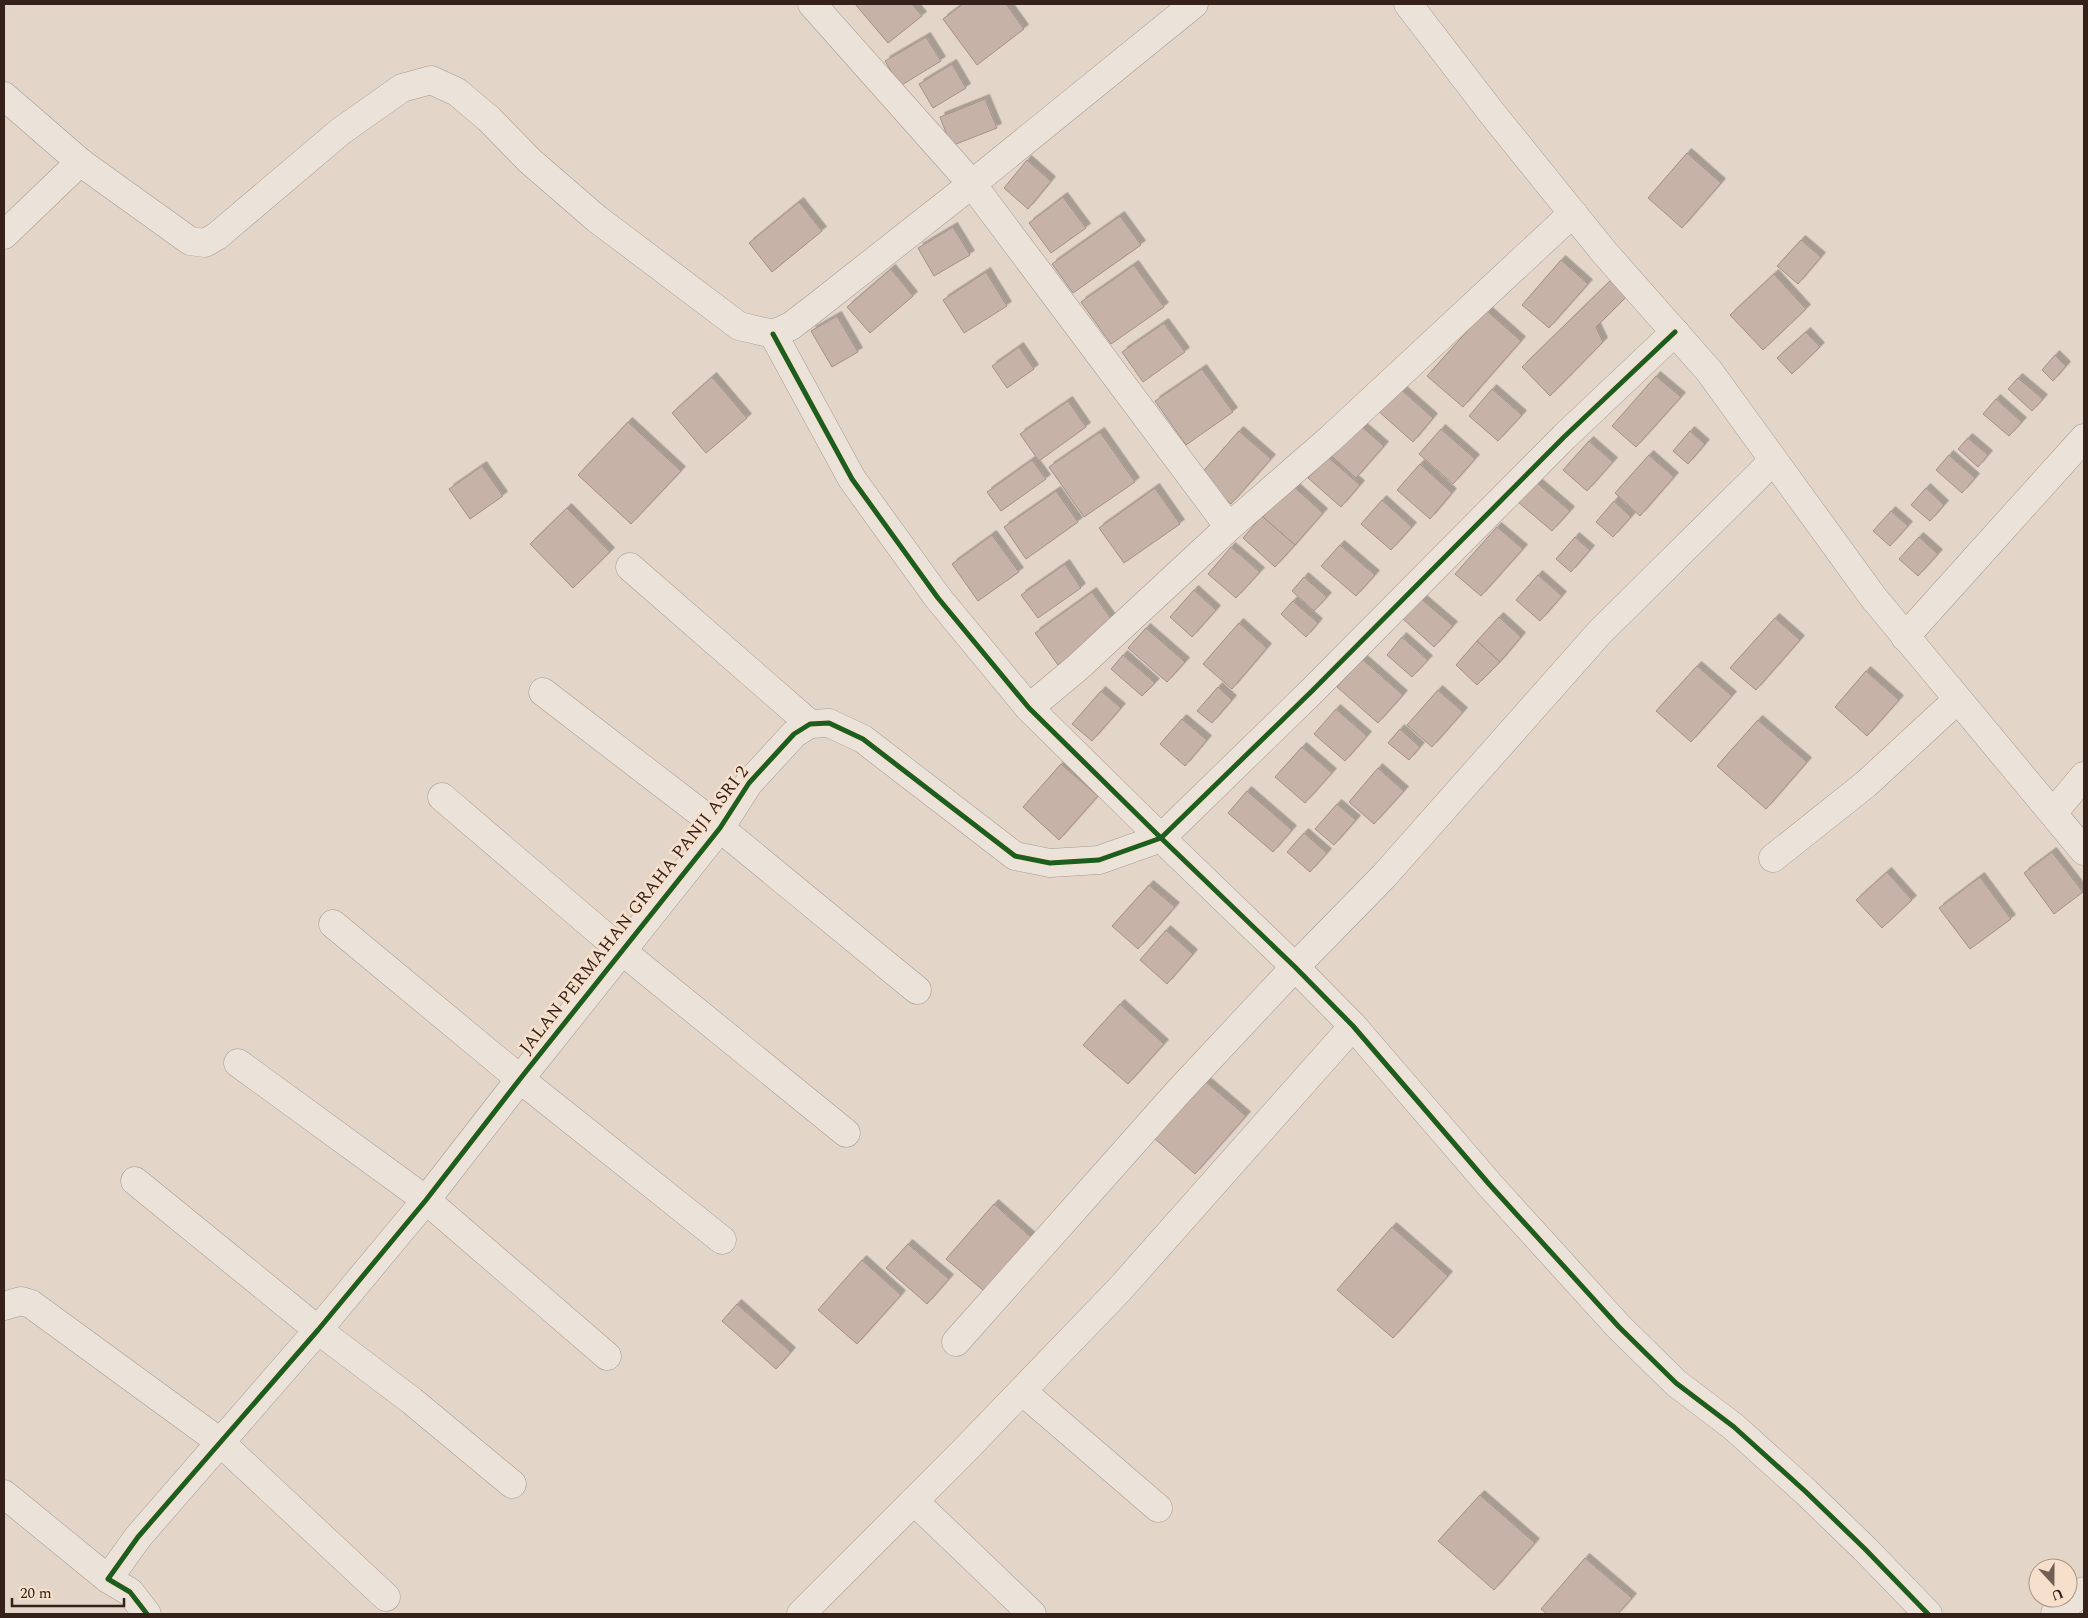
<svg xmlns="http://www.w3.org/2000/svg" width="2088" height="1618" viewBox="0 0 2088 1618" font-family="Spectral,serif">
	<style>
		.building { fill: #c7b2a8; stroke: #a39087; filter: url(#shadow) }
		.lines { fill: none; stroke-linecap: round; stroke-linejoin: round }
		.street-casing { stroke: #a89a91; stroke-width: 29 }
		.street { stroke: #ebe2d9; stroke-width: 28 }
		.cycleway-casing { stroke: #f7e0cb; stroke-width: 8 }
		.cycleway { stroke: #1b5e20; stroke-width: 5 }
		.labels { text-anchor: middle; dominant-baseline: central; stroke-width: 5; stroke-linejoin: round; paint-order: stroke }
		.street-label { font-size: 18px; fill: #35211a; stroke: #f7e0cb }
	</style>
	<defs>
		<filter id="shadow"><feDropShadow dx="4.5" dy="-4.5" stdDeviation="0" flood-color="#0004"/></filter>
	</defs>
	<rect width="100%" height="100%" fill="#e3d5c7"/>
	<!-- building -->
	<g class="building">
		<polygon points="855,4 912,4 922,16 888,43"/>
		<polygon points="963,4 1006,4 1024,29 977,65 943,19"/>
		<polygon points="926,37 941,61 900,86 885,61"/>
		<polygon points="952,64 966,88 933,108 919,84"/>
		<polygon points="985,99 997,128 951,146 940,117"/>
		<polygon points="1687,153 1721,183 1682,228 1648,198"/>
		<polygon points="1027,160 1051,181 1028,209 1004,188"/>
		<polygon points="1063,197 1086,228 1051,253 1029,223"/>
		<polygon points="799,202 822,231 772,272 749,243"/>
		<polygon points="1120,216 1141,245 1073,293 1052,264"/>
		<polygon points="953,227 970,255 934,276 918,248"/>
		<polygon points="1801,240 1821,257 1798,284 1777,266"/>
		<polygon points="1561,260 1588,284 1549,328 1522,305"/>
		<polygon points="1134,265 1164,307 1111,344 1081,302"/>
		<polygon points="891,269 913,296 870,333 847,307"/>
		<polygon points="986,272 1007,306 964,333 943,300"/>
		<polygon points="1774,274 1806,309 1763,350 1730,315"/>
		<polygon points="1611,280 1627,296 1596,327 1603,342 1550,396 1522,367"/>
		<polygon points="1486,310 1521,341 1463,407 1427,376"/>
		<polygon points="837,316 858,352 832,367 811,331"/>
		<polygon points="1164,323 1185,352 1143,382 1122,352"/>
		<polygon points="1806,332 1820,347 1792,374 1777,358"/>
		<polygon points="1019,347 1034,369 1007,388 992,366"/>
		<polygon points="2055,355 2066,366 2053,381 2042,370"/>
		<polygon points="1202,369 1233,412 1186,445 1155,401"/>
		<polygon points="1656,376 1681,397 1636,447 1612,426"/>
		<polygon points="712,377 747,418 706,453 672,413"/>
		<polygon points="2018,378 2043,399 2032,411 2008,389"/>
		<polygon points="1397,386 1433,418 1413,442 1376,409"/>
		<polygon points="1492,389 1522,415 1498,441 1469,416"/>
		<polygon points="1996,399 2022,422 2009,436 1983,414"/>
		<polygon points="1068,401 1086,427 1039,461 1020,434"/>
		<polygon points="1355,421 1384,446 1356,478 1327,452"/>
		<polygon points="628,422 681,471 631,524 578,475"/>
		<polygon points="1441,429 1475,459 1453,484 1419,454"/>
		<polygon points="1239,431 1271,459 1231,504 1199,476"/>
		<polygon points="1690,431 1705,444 1688,464 1673,451"/>
		<polygon points="1100,432 1135,482 1084,517 1049,467"/>
		<polygon points="1968,438 1988,455 1978,467 1958,449"/>
		<polygon points="1589,441 1613,462 1587,491 1563,470"/>
		<polygon points="1649,455 1674,477 1640,516 1615,493"/>
		<polygon points="1949,455 1975,478 1962,493 1936,470"/>
		<polygon points="1328,457 1360,485 1341,507 1308,478"/>
		<polygon points="1032,460 1046,479 1001,511 987,492"/>
		<polygon points="1420,464 1452,493 1430,519 1397,490"/>
		<polygon points="482,466 503,496 470,519 449,489"/>
		<polygon points="1536,482 1570,511 1552,531 1518,502"/>
		<polygon points="1292,485 1323,513 1295,545 1263,517"/>
		<polygon points="1155,488 1180,524 1124,563 1099,528"/>
		<polygon points="1926,488 1944,505 1930,521 1911,505"/>
		<polygon points="1056,491 1078,522 1026,559 1004,527"/>
		<polygon points="1382,500 1412,527 1391,550 1361,524"/>
		<polygon points="1614,501 1631,517 1613,537 1596,522"/>
		<polygon points="567,508 610,552 573,588 530,544"/>
		<polygon points="1891,511 1908,526 1890,546 1873,531"/>
		<polygon points="1262,516 1295,545 1275,567 1243,538"/>
		<polygon points="1497,527 1523,549 1481,596 1455,574"/>
		<polygon points="992,535 1019,572 978,601 952,564"/>
		<polygon points="1575,537 1590,550 1571,572 1556,559"/>
		<polygon points="1919,537 1938,554 1918,576 1899,559"/>
		<polygon points="1340,545 1375,575 1356,596 1321,566"/>
		<polygon points="1231,547 1260,572 1236,598 1208,574"/>
		<polygon points="1065,564 1081,588 1038,618 1021,595"/>
		<polygon points="1538,575 1562,596 1540,621 1516,600"/>
		<polygon points="1304,577 1327,597 1314,611 1292,591"/>
		<polygon points="1194,590 1216,610 1192,637 1170,617"/>
		<polygon points="1092,592 1115,624 1058,665 1035,633"/>
		<polygon points="1419,597 1453,626 1434,647 1402,618"/>
		<polygon points="1293,601 1318,623 1306,637 1281,614"/>
		<polygon points="1499,617 1521,637 1500,662 1477,641"/>
		<polygon points="1775,618 1800,640 1756,690 1730,668"/>
		<polygon points="1239,623 1267,648 1232,689 1203,664"/>
		<polygon points="1146,628 1185,662 1167,682 1128,648"/>
		<polygon points="1402,637 1428,660 1412,677 1387,655"/>
		<polygon points="1477,641 1500,662 1477,685 1456,665"/>
		<polygon points="1123,655 1155,683 1142,696 1111,669"/>
		<polygon points="1362,659 1403,695 1378,723 1337,687"/>
		<polygon points="1697,666 1732,696 1691,742 1656,711"/>
		<polygon points="1866,671 1899,700 1867,736 1835,707"/>
		<polygon points="1218,687 1232,700 1212,723 1197,711"/>
		<polygon points="1438,690 1463,712 1432,747 1407,725"/>
		<polygon points="1101,691 1121,708 1092,741 1072,724"/>
		<polygon points="1336,709 1367,736 1345,761 1314,734"/>
		<polygon points="1182,719 1207,740 1185,766 1160,744"/>
		<polygon points="1758,720 1807,762 1766,809 1717,766"/>
		<polygon points="1400,729 1420,747 1409,760 1388,743"/>
		<polygon points="1302,747 1332,773 1305,803 1275,777"/>
		<polygon points="1061,764 1098,796 1059,840 1023,807"/>
		<polygon points="1378,768 1404,791 1374,824 1349,802"/>
		<polygon points="1247,791 1292,830 1273,852 1228,813"/>
		<polygon points="1337,804 1356,820 1334,845 1315,829"/>
		<polygon points="1304,833 1327,853 1310,872 1287,852"/>
		<polygon points="2052,852 2083,892 2054,914 2024,873"/>
		<polygon points="1887,872 1912,900 1882,928 1856,900"/>
		<polygon points="1980,877 2011,919 1970,949 1939,908"/>
		<polygon points="1149,885 1175,907 1138,949 1112,926"/>
		<polygon points="1166,930 1193,954 1167,984 1140,960"/>
		<polygon points="1120,1004 1164,1044 1128,1084 1083,1045"/>
		<polygon points="1205,1081 1246,1116 1195,1174 1154,1138"/>
		<polygon points="994,1204 1031,1237 984,1291 946,1259"/>
		<polygon points="1392,1227 1448,1276 1393,1338 1337,1290"/>
		<polygon points="908,1244 949,1279 927,1304 886,1268"/>
		<polygon points="862,1260 901,1295 857,1344 818,1310"/>
		<polygon points="737,1304 791,1352 776,1369 722,1321"/>
		<polygon points="1480,1495 1535,1543 1494,1590 1438,1541"/>
		<polygon points="1585,1558 1632,1598 1618,1614 1547,1614 1541,1609"/>
	</g>
	<g class="lines">
		<!-- street casing -->
		<g class="street-casing">
			<g id="street">
				<polyline points="812,4 972,184 1229,527"/>
				<polyline points="1408,4 1491,112 1604,252 1709,371 1873,597 2084,851"/>
				<polyline points="4,96 80,162 190,241 205,243 217,236 341,131 402,88 431,80 457,92 489,119 530,161 597,219 739,326 773,334 791,326 817,306 972,184 1194,4"/>
				<polyline points="4,235 80,162"/>
				<polyline points="773,334 852,479 938,598 1029,708 1161,838 1295,967 1353,1026 1489,1184 1619,1327 1676,1383 1734,1427 1806,1492 1865,1549 1928,1614"/>
				<polyline points="630,567 810,724"/>
				<polyline points="1905,637 2084,438"/>
				<polyline points="543,692 720,828 917,990"/>
				<polyline points="1029,708 1077,668 1229,527 1330,439 1573,213"/>
				<polyline points="442,797 622,951 846,1133"/>
				<polyline points="2053,813 2084,776"/>
				<polyline points="1773,858 1866,784 1957,700"/>
				<polyline points="333,924 520,1079 722,1240"/>
				<polyline points="238,1063 426,1200 607,1356"/>
				<polyline points="135,1181 318,1330 412,1401 512,1484"/>
				<polyline points="4,1306 21,1301 31,1304 220,1442 386,1597"/>
				<polyline points="956,1342 1179,1091 1295,967 1384,876 1600,632 1773,461"/>
				<polyline points="1022,1391 1158,1508"/>
				<polyline points="4,1494 108,1579"/>
				<polyline points="914,1501 1032,1614"/>
				<polyline points="147,1614 130,1592 108,1579 138,1537 318,1330 426,1200 520,1079 720,828 749,783 794,734 810,724 829,723 863,739 1015,856 1050,863 1099,860 1161,838 1312,691 1564,437 1675,332"/>
				<polyline points="801,1614 963,1452 1120,1289 1353,1026"/>
				<polyline points="2055,1614 2084,1591"/>
			</g>
		</g>
		<!-- street -->
		<use href="#street" class="street"/>
		<!-- cycleway casing -->
		<g class="cycleway-casing">
			<g id="cycleway">
				<polyline points="773,334 852,479 938,598 1029,708 1161,838 1295,967 1353,1026 1489,1184 1619,1327 1676,1383 1734,1427 1806,1492 1865,1549 1928,1614"/>
				<polyline points="147,1614 130,1592 108,1579 138,1537 318,1330 426,1200 520,1079 720,828 749,783 794,734 810,724 829,723 863,739 1015,856 1050,863 1099,860 1161,838 1312,691 1564,437 1675,332"/>
			</g>
		</g>
		<!-- cycleway -->
		<use href="#cycleway" class="cycleway"/>
	</g>
	<g class="labels">
		<!-- street labels -->
		<g class="street-label">
			<text transform="translate(634 910) rotate(-52)">JALAN PERMAHAN GRAHA PANJI ASRI 2</text>
		</g>
	</g>
	<!-- border -->
	<rect width="2088" height="1618" fill="none" stroke="#35211a" stroke-width="10"/>
	<!-- north arrow -->
	<g transform="translate(2053 1583) rotate(159)"><circle r="24" fill="#f7e0cb" stroke="#a99484"/>
	<path d="M0-4L9 19L0 12L-9 19Z" fill="#726057"/>
	<text y="-8" font-size="14" font-weight="bold" text-anchor="middle" fill="#35211a">U</text>
	</g>
	<!-- scale -->
	<path d="M12 1598v8h112v-8" fill="none" stroke="#35211a" stroke-width="2.5"/>
	<text x="20" y="1598" font-size="15" fill="#35211a" stroke="#f7e0cb" stroke-width="4" paint-order="stroke">20 m</text>
</svg>
